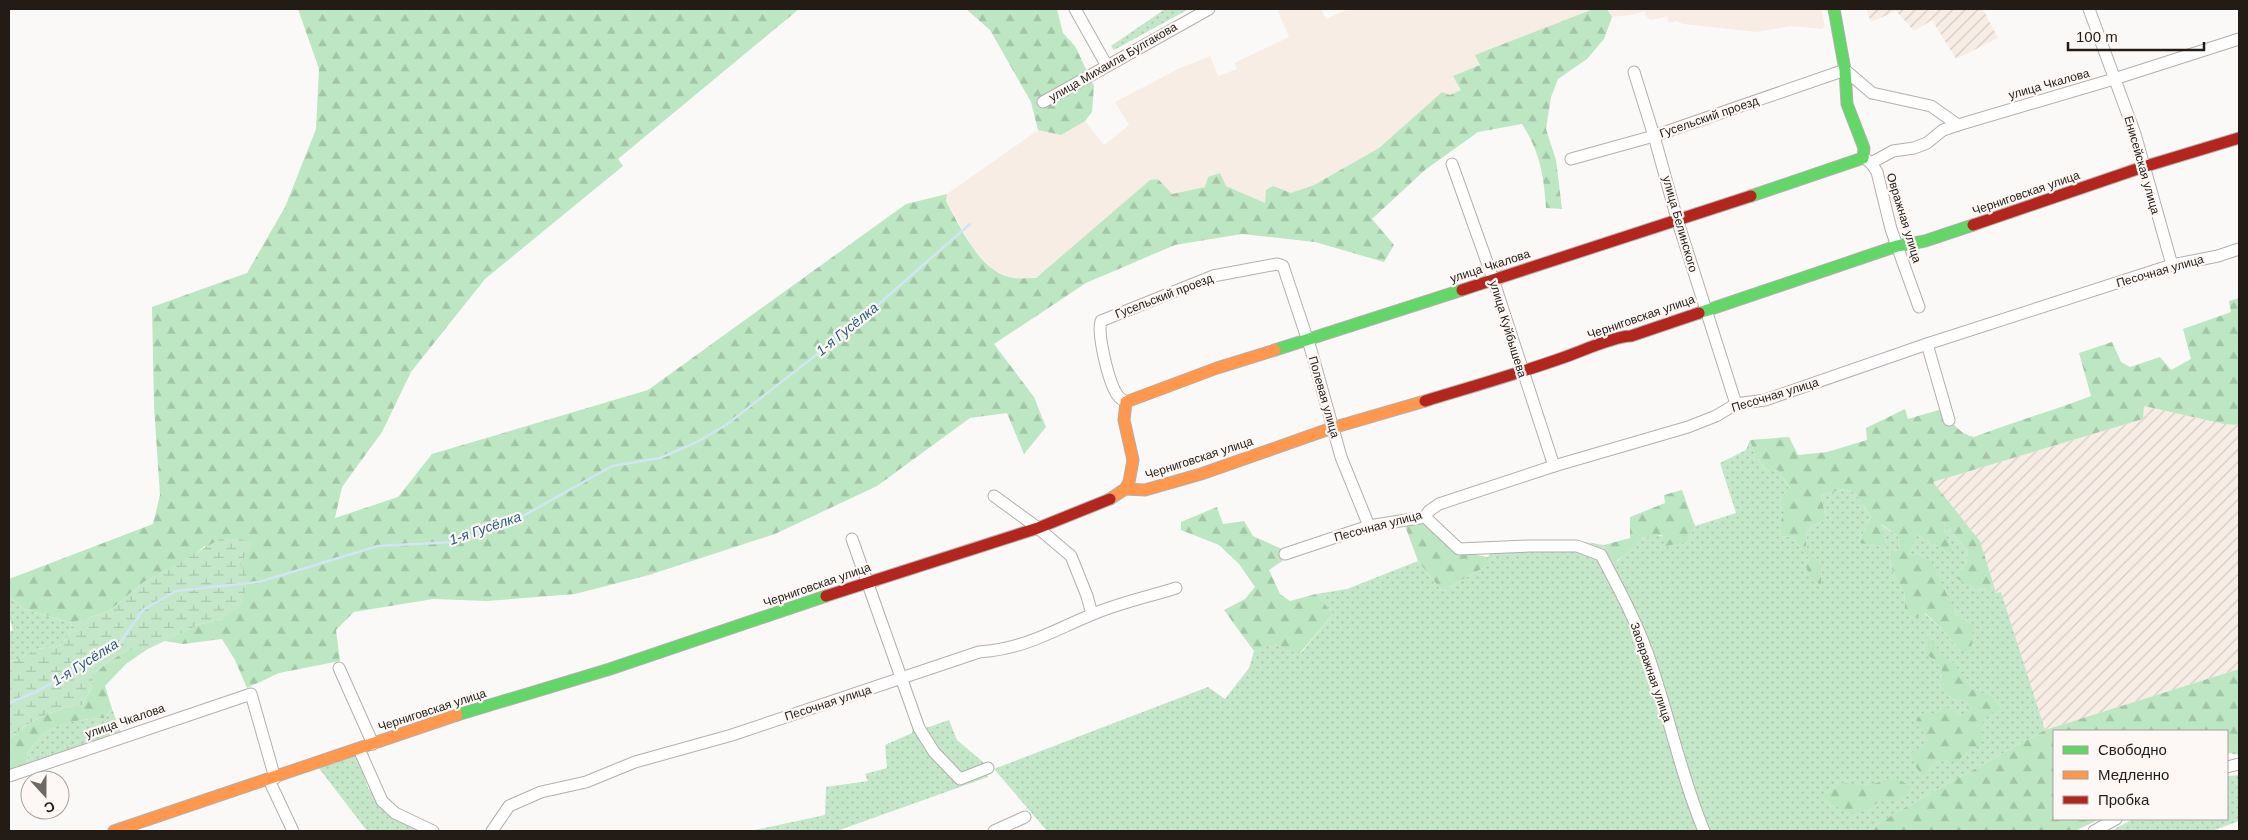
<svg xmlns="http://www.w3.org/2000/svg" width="2248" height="840" viewBox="0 0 2248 840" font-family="Arial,sans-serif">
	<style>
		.built { fill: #f7ede5 }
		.industrial { fill: url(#industrial-furrows) }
		.grass { fill: url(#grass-dots) }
		.forest { fill: url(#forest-firs) }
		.wetland { fill: url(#wetland-marsh) }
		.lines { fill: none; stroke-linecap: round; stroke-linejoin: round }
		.stream { stroke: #d1e5f6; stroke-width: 2.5 }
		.street-casing { stroke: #b4afac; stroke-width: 13 }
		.fast-casing { stroke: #b4afac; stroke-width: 13 }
		.slow-casing { stroke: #b4afac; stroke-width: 13 }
		.jam-casing { stroke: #b4afac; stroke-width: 13 }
		.street { stroke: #fefefe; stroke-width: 11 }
		.fast { stroke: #63d668; stroke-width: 11 }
		.slow { stroke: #ff974d; stroke-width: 11 }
		.jam { stroke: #b3261e; stroke-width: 11 }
		.labels { text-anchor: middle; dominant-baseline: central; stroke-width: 4.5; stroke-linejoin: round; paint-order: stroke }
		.street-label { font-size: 12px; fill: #231c16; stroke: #fdf8f5 }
		.water-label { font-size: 14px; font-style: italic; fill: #275c85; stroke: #fdf8f5 }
	</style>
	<defs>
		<pattern id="industrial-furrows" width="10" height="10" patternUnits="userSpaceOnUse" patternTransform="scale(1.25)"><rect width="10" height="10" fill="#f7ede5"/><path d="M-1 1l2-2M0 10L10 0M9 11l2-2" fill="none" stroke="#d3cbc4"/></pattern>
		<pattern id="grass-dots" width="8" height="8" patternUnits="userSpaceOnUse" patternTransform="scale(1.25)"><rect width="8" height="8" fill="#c5e7c9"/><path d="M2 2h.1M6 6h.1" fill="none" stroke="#a9c6ac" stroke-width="1.8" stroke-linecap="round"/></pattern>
		<pattern id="forest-firs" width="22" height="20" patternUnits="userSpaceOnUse" patternTransform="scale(1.25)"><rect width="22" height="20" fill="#bde6c2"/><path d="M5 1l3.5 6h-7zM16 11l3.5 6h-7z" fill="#a2c5a6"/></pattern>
		<pattern id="wetland-marsh" width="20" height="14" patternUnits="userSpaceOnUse" patternTransform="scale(1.25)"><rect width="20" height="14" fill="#c5e7c9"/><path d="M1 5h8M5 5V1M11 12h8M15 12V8" fill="none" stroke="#a9c6ac"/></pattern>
	</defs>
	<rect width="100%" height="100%" fill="#fbf9f7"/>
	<!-- built -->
	<g class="built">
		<polygon points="1277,9 1321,9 1326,19 1348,9 1604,9 1591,11 1476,55 1480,64 1461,90 1450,95 1442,92 1379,148 1314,185 1265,203 1226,186 1205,187 1172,194 1158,179 1150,180 1036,278 1012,278 993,270 973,248 946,200 947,194 1038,130 1061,134 1085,121 1104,145 1129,125 1115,102 1178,69 1210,56 1218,76 1237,69 1234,63 1289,37"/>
		<polygon points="1607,9 1821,9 1825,26 1822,29 1791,26 1757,32 1683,24 1676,21 1669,23 1667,16 1652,20 1647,18 1645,11 1631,15 1612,17"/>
	</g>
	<!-- industrial -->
	<g class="industrial">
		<polygon points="1866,9 1983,9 1998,38 1956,59 1932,20 1914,31 1896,11 1871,22"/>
		<polygon points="2144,406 2224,424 2239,425 2239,669 2045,730 2001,593 1996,593 1980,541 1933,482 2143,419"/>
	</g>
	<!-- grass -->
	<g class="grass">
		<polygon points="1165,9 1189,9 1114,50 1111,46"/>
		<path d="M1750 440 1755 455 1766 469H1778L1790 489 1781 499 1785 512 1779 527 1781 536 1793 537 1810 560V577L1821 585 1822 565 1806 547 1807 529 1826 519 1821 495 1845 489 1855 493 1871 516 1859 543 1880 524 1898 536 1900 549 1889 554 1893 573 1904 589 1905 610 1924 613 1941 628 1958 649V618L1945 593 1909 554 1916 533 1947 552 1943 522 1968 551 1966 566 1978 590 1994 586 1996 593 2001 592 2045 730 1897 812 1868 831H1047L994 769 1208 687 1225 699 1249 668 1254 651 1274 643 1301 653 1333 614 1316 594 1347 589 1418 561 1442 591 1490 564 1488 557 1494 545C1531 541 1567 538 1604 545L1603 554 1618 561C1640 532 1654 532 1687 542L1695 526 1736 513 1720 463 1746 450Z"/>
		<polygon points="9,596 25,609 72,623 69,636 59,646 37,649 16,660 9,661 9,632 13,630 9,616"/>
		<path d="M112 709 121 732 28 765 27 753C33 747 39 737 46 732 62 721 85 719 104 718Z"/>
		<polygon points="949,720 957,740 983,762 988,777 837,831 750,831 825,815 826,787 868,781 865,774 887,768 885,745 912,733 913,724 918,722 926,728"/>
		<polygon points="352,754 358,757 368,788 377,801 423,831 367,831 318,767"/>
		<polygon points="2239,775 2239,821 2212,831 2111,831 2133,819 2227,819 2227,776"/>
	</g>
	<!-- forest -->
	<g class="forest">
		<path d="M298 9H799L618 159 623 166 485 279 411 372 382 432 342 487 335 518 398 497 432 454 648 390 906 204 947 194 946 201C960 226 980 273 1013 278 1020 279 1029 278 1036 278L1150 180 1158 179 1172 194 1205 187 1208 177 1220 173 1226 186 1265 203 1266 190 1273 186 1291 193 1314 185 1379 148 1442 92 1450 95 1461 90 1453 76 1480 65 1475 55 1591 10 1607 9 1612 17 1604 39 1587 59 1558 79 1551 97 1546 129 1556 160 1562 209 1546 208C1544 176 1540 152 1522 124L1478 132 1425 170 1372 219 1394 245 1384 262 1315 242 1242 234 1175 245 1086 283 994 344 1034 397 1046 427 1024 454 1007 413 970 418 877 486 775 534 649 575 575 594 487 601 433 599 354 612 336 630 340 661 279 673 247 688 235 660 222 639 183 644 164 641 198 625 223 619 205 546 192 556 144 582 109 611 72 623 25 609 9 596V579L153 524 160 495 154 406 152 307 247 273 285 207 316 129 319 69Z"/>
		<polygon points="966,9 1057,9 1063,33 1075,46 1094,86 1092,112 1085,121 1061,135 1038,130 1031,102 990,30"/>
		<path d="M2239 298V425L2224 424 2144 406 2143 419 1933 482 1980 541 1994 586 1978 590 1958 579 1966 566 1968 551 1944 523V531L1952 552H1947L1917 534 1909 554 1931 561 1958 618 1973 625 1971 654 1958 649 1941 628 1925 613 1915 618 1905 610 1904 590 1893 573 1889 554 1900 549 1898 536 1881 524 1886 546 1859 543 1871 516 1855 493 1845 489 1821 495 1826 519 1807 529 1806 547 1822 565 1821 586 1810 577 1806 567 1810 560 1793 537 1781 536 1779 527 1784 512 1781 499 1790 488 1778 470 1766 469 1755 455 1750 440 1789 437 1798 455 1827 452 1867 440 1866 428 1905 409 1908 419 1942 409C1950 420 1959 434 1974 437 2012 422 2052 411 2091 396L2079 353 2112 342 2121 362 2130 367 2160 357 2171 370 2191 359 2183 329 2231 312 2229 301Z"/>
		<polygon points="1682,490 1695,526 1687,542 1665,546 1662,535 1643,538 1611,566 1603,554 1604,545 1630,538 1630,517 1665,503 1664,495"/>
		<polygon points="1217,507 1223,524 1244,521 1253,536 1293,554 1269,570 1280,594 1290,601 1316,594 1333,614 1300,653 1274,644 1254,651 1224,610 1245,599 1255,587 1239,564 1219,545 1181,530 1181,522"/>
		<polygon points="1422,521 1456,551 1488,557 1490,564 1442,591 1418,561 1404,523"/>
		<polygon points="1927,634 1943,656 1955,664 1971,689 1991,696 2000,708 1983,720 1981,745 1968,750 1957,762 1937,759 1922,776 1915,765 1911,753 1929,742 1916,720 1923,713 1939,713 1946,707 1961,716 1972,707 1966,700 1952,698 1942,685 1942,668 1936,661 1926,654"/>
		<path d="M128 650H146L126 664 105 686 112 709 104 718C85 719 63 721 46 732 39 737 33 747 27 753L28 765 9 772V740C27 721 58 707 83 705L91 688 94 675 106 663Z"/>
		<polygon points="2239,669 2239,755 2230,753 2227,754 2227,731 2054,731 2054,819 2100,819 2075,831 1868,831 1897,812 2045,730"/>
		<path d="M1895 777 1908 785V793L1895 801 1883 799C1854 819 1850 817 1823 797L1842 783 1867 786Z"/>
	</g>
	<!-- wetland -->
	<path class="wetland" d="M222 538 241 539 253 544 240 564 248 578 242 605 223 619 198 625 146 650H128L106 663 94 675 91 688 83 705C58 707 27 721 9 740V661L16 660 37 649 59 646 69 636 72 623 109 611 144 582Z"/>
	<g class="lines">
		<!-- stream -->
		<polyline class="stream" points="9,703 36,692 119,644 143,610 176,591 259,582 378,546 453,542 514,521 612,466 660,458 697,442 726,425 856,324 970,224"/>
		<!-- street casing -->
		<g class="street-casing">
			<g id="street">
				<polyline points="1075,9 1107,66"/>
				<polyline points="2089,9 2135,134 2172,265"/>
				<polyline points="1634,72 1654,136 1677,219 1736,404"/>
				<polyline points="1043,102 1209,9"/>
				<polyline points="1571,159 1654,136 1845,70 1872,93 1931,106 1958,125"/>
				<polyline points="1867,160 1871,163 1877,172 1891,229 1919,307"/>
				<polyline points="1871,163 1893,151 1914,148 1927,143 1943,130 1958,125 2114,79 2239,39"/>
				<polyline points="1452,164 1493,279 1554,466"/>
				<polyline points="1927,344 1949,420"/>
				<path d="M1126 402C1123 400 1121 399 1119 397 1109 386 1097 334 1101 321L1213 276 1277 264 1283 266 1311 350 1341 457 1369 526"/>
				<polyline points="994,496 1038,528 1071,556 1087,596 1092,614"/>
				<path d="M1425 517 1459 549 1529 546H1577L1601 555C1618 587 1635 619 1647 652 1668 711 1680 773 1704 831"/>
				<polyline points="852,539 919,728 934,752 960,779 988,768"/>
				<polyline points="1285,554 1369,526 1425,517 1429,511 1439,504 1554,466 1688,427 1716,416 1736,404 1765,400 1927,344 2172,265 2218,256 2239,249"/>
				<polyline points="339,668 373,744"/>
				<polyline points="359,749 382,801 395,813 433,831"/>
				<polyline points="2227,767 2239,764"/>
				<polyline points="9,776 251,694 275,778"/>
				<polyline points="269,780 293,831"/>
				<path d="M492 831 509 806 541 792 586 782 635 762 732 735 979 652C1024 649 1052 631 1091 615 1118 603 1148 597 1176 588"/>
				<polyline points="994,831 1025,817"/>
				<polyline points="2094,831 2116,819"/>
			</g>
		</g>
		<!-- fast casing -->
		<g class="fast-casing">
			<g id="fast">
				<polyline points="1751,196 1863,158 1864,148 1847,104 1845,70 1834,9"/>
				<polyline points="1699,313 1897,246 1925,241 1973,225"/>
				<polyline points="1275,350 1462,290"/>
				<polyline points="457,715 610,669 826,596"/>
			</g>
		</g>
		<!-- slow casing -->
		<g class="slow-casing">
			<g id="slow">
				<polyline points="1125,489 1145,490 1201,474 1332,428 1425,401"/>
				<polyline points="1110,499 1125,489 1129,482 1133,460 1124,420 1126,402 1217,368 1275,350"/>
				<polyline points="114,831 457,715"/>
			</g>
		</g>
		<!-- jam casing -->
		<g class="jam-casing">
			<g id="jam">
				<polyline points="1973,225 2143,167 2239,138"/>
				<polyline points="1462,290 1751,196"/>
				<path d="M1425 401C1471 387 1517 374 1562 358 1580 352 1614 336 1631 336L1699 313"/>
				<polyline points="826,596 1038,528 1110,499"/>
			</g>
		</g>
		<!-- street -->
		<use href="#street" class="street"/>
		<!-- fast -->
		<use href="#fast" class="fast"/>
		<!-- slow -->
		<use href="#slow" class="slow"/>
		<!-- jam -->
		<use href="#jam" class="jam"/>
	</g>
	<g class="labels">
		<!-- street labels -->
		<g class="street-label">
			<text transform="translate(1113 62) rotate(-30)">улица Михаила Булгакова</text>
			<text transform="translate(2049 84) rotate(-16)">улица Чкалова</text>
			<text transform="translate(1709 117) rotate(-19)">Гусельский проезд</text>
			<text transform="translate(2142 165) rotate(74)">Енисейская улица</text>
			<text transform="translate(2026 193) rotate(-19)">Черниговская улица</text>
			<text transform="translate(1904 218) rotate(73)">Овражная улица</text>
			<text transform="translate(1680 224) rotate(74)">улица Белинского</text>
			<text transform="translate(1490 266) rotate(-18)">улица Чкалова</text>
			<text transform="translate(2160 271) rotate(-16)">Песочная улица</text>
			<text transform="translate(1164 296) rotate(-21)">Гусельский проезд</text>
			<text transform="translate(1641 317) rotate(-19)">Черниговская улица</text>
			<text transform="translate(1508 329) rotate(73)">улица Куйбышева</text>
			<text transform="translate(1775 395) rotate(-17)">Песочная улица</text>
			<text transform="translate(1324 397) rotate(74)">Полевая улица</text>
			<text transform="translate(1199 458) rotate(-18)">Черниговская улица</text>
			<text transform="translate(1378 526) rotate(-15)">Песочная улица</text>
			<text transform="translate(817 585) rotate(-19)">Черниговская улица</text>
			<text transform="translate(1651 672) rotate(71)">Заовражная улица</text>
			<text transform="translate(828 703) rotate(-18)">Песочная улица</text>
			<text transform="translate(432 710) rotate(-18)">Черниговская улица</text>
			<text transform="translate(125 721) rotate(-19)">улица Чкалова</text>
		</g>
		<!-- water labels -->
		<g class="water-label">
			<text transform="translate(847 329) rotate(-39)">1-я Гусёлка</text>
			<text transform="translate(485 528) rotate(-19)">1-я Гусёлка</text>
			<text transform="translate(85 662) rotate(-32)">1-я Гусёлка</text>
		</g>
	</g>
	<!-- border -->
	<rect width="2248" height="840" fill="none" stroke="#231c16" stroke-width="20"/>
	<!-- legend -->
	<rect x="2053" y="730" width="175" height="90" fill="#fdf8f5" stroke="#a6a09c"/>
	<rect x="2063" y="746" width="25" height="8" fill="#63d668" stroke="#a6a09c"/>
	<text x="2098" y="755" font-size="15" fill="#231c16">Свободно</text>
	<rect x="2063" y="771" width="25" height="8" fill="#ff974d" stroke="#a6a09c"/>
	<text x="2098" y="780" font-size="15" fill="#231c16">Медленно</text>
	<rect x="2063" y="796" width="25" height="8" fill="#b3261e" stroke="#a6a09c"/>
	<text x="2098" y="805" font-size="15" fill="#231c16">Пробка</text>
	<!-- north arrow -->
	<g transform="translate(45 795) rotate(159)"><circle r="24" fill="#fdf8f5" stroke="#a6a09c"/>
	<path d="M0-4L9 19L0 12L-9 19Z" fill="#6f6965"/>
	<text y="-8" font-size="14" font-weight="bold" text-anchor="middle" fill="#231c16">С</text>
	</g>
	<!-- scale -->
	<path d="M2068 42v8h136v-8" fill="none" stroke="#231c16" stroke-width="2.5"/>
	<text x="2076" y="42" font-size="15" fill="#231c16" stroke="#fdf8f5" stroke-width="4" paint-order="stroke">100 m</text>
</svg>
